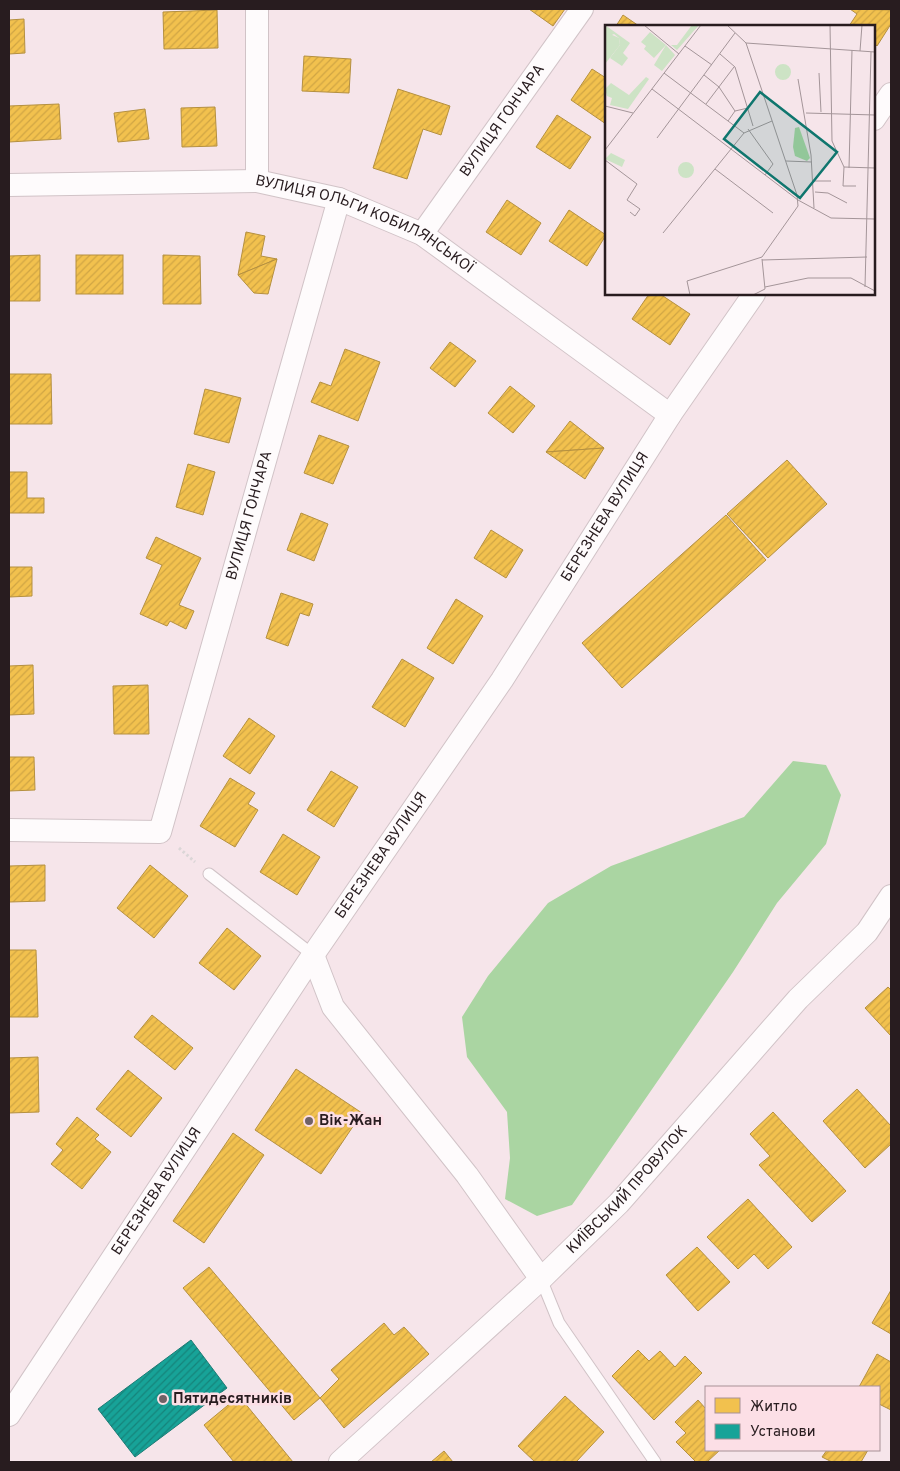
<svg xmlns="http://www.w3.org/2000/svg" width="900" height="1471" viewBox="0 0 900 1471" font-family="Overpass,sans-serif">
	<style>
		.water { fill: #aad5a2 }
		.homes { fill: url(#homes-hatch); stroke: #b59040 }
		.public { fill: url(#public-hatch); stroke: #1c7a74 }
		.lines { fill: none; stroke-linecap: round; stroke-linejoin: round }
		.service-casing { stroke: #d1c3c7; stroke-width: 13 }
		.minor-casing { stroke: #d1c3c7; stroke-width: 24 }
		.path { stroke: #dbd6d7; stroke-width: 3; stroke-dasharray: 2.5 2.5; stroke-linecap: butt }
		.service { stroke: #fefbfc; stroke-width: 11 }
		.minor { stroke: #fefbfc; stroke-width: 22 }
		.poi-dot { fill: #706266; stroke: #fcdfe6; stroke-width: 2 }
		.labels { text-anchor: middle; dominant-baseline: central; stroke-width: 5; stroke-linejoin: round; paint-order: stroke }
		.street-label { font-size: 15px; fill: #281c1f; stroke: #fcdfe6 }
		.poi-label { font-size: 15px; font-weight: bold; fill: #281c1f; stroke: #fcdfe6; text-anchor: start }
		.inset-road { fill: none; stroke: #a49599; stroke-width: 1 }
		.view { fill: #0f766e; fill-opacity: 0.15; stroke: #0f766e; stroke-width: 2.5 }
		.inset-edge { fill: none; stroke: #281c1f; stroke-width: 2.5 }
	</style>
	<defs>
		<pattern id="homes-hatch" width="6" height="6" patternUnits="userSpaceOnUse" patternTransform="scale(1.25)"><rect width="6" height="6" fill="#f2c14e"/><path d="M-1 1l2-2M0 6l6-6M5 7l2-2" fill="none" stroke="#d0a544"/></pattern>
		<pattern id="public-hatch" width="6" height="6" patternUnits="userSpaceOnUse" patternTransform="scale(1.25)"><rect width="6" height="6" fill="#17a398"/><path d="M-1 1l2-2M0 6l6-6M5 7l2-2" fill="none" stroke="#15847b"/></pattern>
	</defs>
	<rect width="100%" height="100%" fill="#f6e5ea"/>
	<!-- water -->
	<polygon class="water" points="793,761 826,765 841,795 826,844 777,903 733,972 572,1205 537,1216 505,1199 510,1158 507,1112 467,1057 462,1017 488,976 548,903 611,866 744,817"/>
	<!-- homes -->
	<g class="homes">
		<polygon points="529,9 565,9 553,26"/>
		<polygon points="850,9 891,10 891,24 877,46 874,43 874,26 849,26 857,14"/>
		<polygon points="217,10 218,48 164,49 163,12"/>
		<polygon points="623,15 639,26 616,26"/>
		<polygon points="24,19 25,53 9,54 9,20"/>
		<polygon points="304,56 351,59 349,93 302,91"/>
		<polygon points="592,69 606,78 606,124 571,100"/>
		<polygon points="398,89 450,106 441,135 423,129 407,179 373,168"/>
		<polygon points="59,104 61,139 9,142 9,106"/>
		<polygon points="215,107 217,146 182,147 181,108"/>
		<polygon points="145,109 149,139 118,142 114,113"/>
		<polygon points="557,115 591,137 570,169 536,147"/>
		<polygon points="507,200 541,223 521,255 486,232"/>
		<polygon points="569,210 606,235 587,266 549,241"/>
		<polygon points="246,232 265,236 261,256 277,259 238,275"/>
		<polygon points="40,255 40,301 9,301 9,256"/>
		<rect x="76" y="255" width="47" height="39"/>
		<polygon points="163,255 200,256 201,304 163,304"/>
		<polygon points="277,259 268,294 254,293 238,275"/>
		<polygon points="649,294 660,294 690,314 670,345 632,319"/>
		<polygon points="450,342 476,361 455,387 430,368"/>
		<polygon points="345,349 380,362 358,421 311,402 320,382 331,386"/>
		<polygon points="9,374 51,374 52,424 9,424"/>
		<polygon points="510,386 535,406 513,433 488,413"/>
		<polygon points="205,389 241,398 229,443 194,434"/>
		<polygon points="570,421 604,448 546,452"/>
		<polygon points="319,435 349,446 333,484 304,473"/>
		<polygon points="604,448 585,479 546,452"/>
		<polygon points="787,460 827,504 768,558 727,514"/>
		<polygon points="188,464 215,472 203,515 176,507"/>
		<polygon points="9,472 27,472 27,498 44,498 44,513 9,513"/>
		<polygon points="301,513 328,524 314,561 287,550"/>
		<polygon points="726,515 766,560 622,688 582,643"/>
		<polygon points="491,530 523,550 506,578 474,558"/>
		<polygon points="156,537 201,558 179,605 194,611 186,629 170,621 167,626 140,614 162,565 146,558"/>
		<polygon points="9,567 32,567 32,596 9,597"/>
		<polygon points="281,593 313,604 309,616 300,613 288,646 266,638"/>
		<polygon points="456,599 483,616 453,664 427,648"/>
		<polygon points="402,659 434,678 405,727 372,707"/>
		<polygon points="33,665 34,714 9,715 9,666"/>
		<polygon points="148,685 149,734 114,734 113,686"/>
		<polygon points="249,718 275,736 250,774 223,756"/>
		<polygon points="9,757 34,757 35,790 9,791"/>
		<polygon points="331,771 358,787 334,827 307,810"/>
		<polygon points="230,778 255,793 248,804 258,810 235,847 200,826"/>
		<polygon points="283,834 320,857 297,895 260,872"/>
		<polygon points="45,865 45,901 9,902 9,866"/>
		<polygon points="150,865 188,896 154,938 117,908"/>
		<polygon points="227,928 261,956 234,990 199,963"/>
		<polygon points="9,950 36,950 38,1017 9,1017"/>
		<polygon points="888,987 891,990 891,1036 865,1008"/>
		<polygon points="152,1015 193,1048 175,1070 134,1037"/>
		<polygon points="38,1057 39,1112 9,1113 9,1058"/>
		<polygon points="296,1069 362,1113 321,1174 255,1130"/>
		<polygon points="128,1070 162,1098 131,1137 96,1109"/>
		<polygon points="857,1089 891,1126 891,1144 865,1168 823,1121"/>
		<polygon points="773,1112 846,1191 812,1222 759,1165 770,1156 750,1134"/>
		<polygon points="77,1117 99,1135 95,1139 111,1152 82,1189 51,1164 63,1150 56,1144"/>
		<polygon points="233,1133 264,1155 204,1243 173,1221"/>
		<polygon points="748,1199 792,1247 768,1269 754,1254 738,1269 707,1237"/>
		<polygon points="697,1247 730,1282 698,1311 666,1275"/>
		<polygon points="209,1267 320,1398 294,1420 183,1288"/>
		<polygon points="891,1290 891,1334 872,1323"/>
		<polygon points="384,1323 394,1335 404,1327 429,1354 344,1428 320,1398 339,1379 331,1370"/>
		<polygon points="638,1350 649,1361 660,1351 675,1367 685,1356 702,1373 654,1420 612,1376"/>
		<polygon points="877,1354 891,1362 891,1410 879,1404 879,1387 859,1387"/>
		<polygon points="239,1396 293,1462 234,1462 204,1425"/>
		<polygon points="565,1396 604,1432 576,1462 535,1462 518,1446"/>
		<polygon points="698,1400 706,1409 706,1450 720,1450 707,1462 696,1462 676,1442 686,1433 675,1422"/>
		<polygon points="827,1450 868,1450 861,1462 832,1462 822,1457"/>
		<polygon points="444,1451 453,1462 431,1462"/>
	</g>
	<!-- public -->
	<polygon class="public" points="191,1340 227,1388 135,1457 98,1409"/>
	<g class="lines">
		<!-- service casing -->
		<g class="service-casing">
			<g id="service">
				<polyline points="209,874 313,955"/>
				<polyline points="541,1279 559,1323 655,1462"/>
			</g>
		</g>
		<!-- minor casing -->
		<g class="minor-casing">
			<g id="minor">
				<polyline points="874,119 891,94"/>
				<polyline points="257,181 257,9"/>
				<path id="s1" d="M9 185 257 181 339 199 422 234 670 415"/>
				<path id="s2" d="M422 234 582 9"/>
				<path id="s3" d="M9 830 160 832 339 199"/>
				<polyline points="313,955 333,1007 467,1175 541,1279"/>
				<path id="s4" d="M9 1415 313 955 502 680 670 415 754 294"/>
				<path id="s5" d="M340 1462 541 1279 619 1203 798 999 867 932 891 896"/>
			</g>
		</g>
		<!-- path -->
		<polyline class="path" points="179,848 195,862"/>
		<!-- service -->
		<use href="#service" class="service"/>
		<!-- minor -->
		<use href="#minor" class="minor"/>
	</g>
	<!-- markers -->
	<g class="poi-dot">
		<circle cx="309" cy="1121" r="5"/>
		<circle cx="163" cy="1399" r="5"/>
	</g>
	<g class="labels">
		<!-- street labels -->
		<g class="street-label">
			<text stroke="none"><textPath href="#s2" startOffset="139">ВУЛИЦЯ ГОНЧАРА</textPath></text>
			<text stroke="none"><textPath href="#s1" startOffset="365">ВУЛИЦЯ ОЛЬГИ КОБИЛЯНСЬКОЇ</textPath></text>
			<text stroke="none"><textPath href="#s3" startOffset="480">ВУЛИЦЯ ГОНЧАРА</textPath></text>
			<text stroke="none"><textPath href="#s4" startOffset="1078">БЕРЕЗНЕВА ВУЛИЦЯ</textPath></text>
			<text stroke="none"><textPath href="#s4" startOffset="672">БЕРЕЗНЕВА ВУЛИЦЯ</textPath></text>
			<text stroke="none"><textPath href="#s5" startOffset="396">КИЇВСЬКИЙ ПРОВУЛОК</textPath></text>
			<text stroke="none"><textPath href="#s4" startOffset="268">БЕРЕЗНЕВА ВУЛИЦЯ</textPath></text>
		</g>
		<!-- poi labels -->
		<g class="poi-label">
			<text x="319" y="1121">Вік-Жан</text>
			<text x="173" y="1399">Пятидесятників</text>
		</g>
	</g>
	<!-- overview -->
	<g transform="translate(605 25)">
		<rect width="270" height="270" fill="#f6e5ea"/>
		<path d="M45 7 61 20 49 33 39 24 41 21 36 17ZM5 9 14 13 15 20 0 39V13ZM170 47a8 8 0 1 1 16 0a8 8 0 1 1-16 0Z" fill="#cde3c5"/>
		<path d="M0 0 25 18 18 28 23 33 17 41 5 33 15 20 14 13 9 9 0 13ZM87 0H94L72 25 66 20H72ZM61 20 70 30 57 46 49 40ZM41 52 44 54 23 84 5 80 7 73 2 71 0 64 6 58 24 70ZM6 128 20 135 17 142 0 134ZM73 145a8 8 0 1 1 16 0a8 8 0 1 1-16 0Z" fill="#cde3c5"/>
		<path d="M194 102 205 133 202 136 190 131 188 122 190 103Z" fill="#aad5a2"/>
		<path class="inset-road" d="M39 0 74 29M122 0 141 18 270 27M225 0 227 116 239 142 270 143M80 21 107 40M255 26 257 0M115 29 130 42 148 101M59 48 139 108M214 48 216 87M99 50 114 62 130 86M193 54 206 130 209 183M47 64 193 175 226 193 270 194M101 79 129 42M0 81 28 88M201 88 270 90M123 96 130 86 143 83M143 104 168 139 160 150M52 113 130 8M0 125 96 0M0 135 32 159 22 175 35 184 30 191 25 187M181 136 207 137M239 142 238 161H251M244 143 247 25M110 144 168 188M208 156H226M210 167 223 168 242 178M58 208 139 108 167 96M157 235 262 232M160 262 203 253H246L270 266M260 262 266 27M85 270 82 256 157 232 193 181 192 170 141 18M148 270 160 264 157 234"/>
		<path class="view" d="M155 67 232 127 195 173 119 114Z"/>
		<rect width="270" height="270" class="inset-edge"/>
	</g>
	<!-- border -->
	<rect width="900" height="1471" fill="none" stroke="#281c1f" stroke-width="20"/>
	<!-- legend -->
	<rect x="705" y="1386" width="175" height="65" fill="#fcdfe6" stroke="#a79196"/>
	<rect x="715" y="1398" width="25" height="15" fill="#f2c14e" stroke="#a79196"/>
	<text x="750" y="1411" font-size="15" fill="#281c1f">Житло</text>
	<rect x="715" y="1424" width="25" height="15" fill="#17a398" stroke="#a79196"/>
	<text x="750" y="1436" font-size="15" fill="#281c1f">Установи</text>
</svg>
